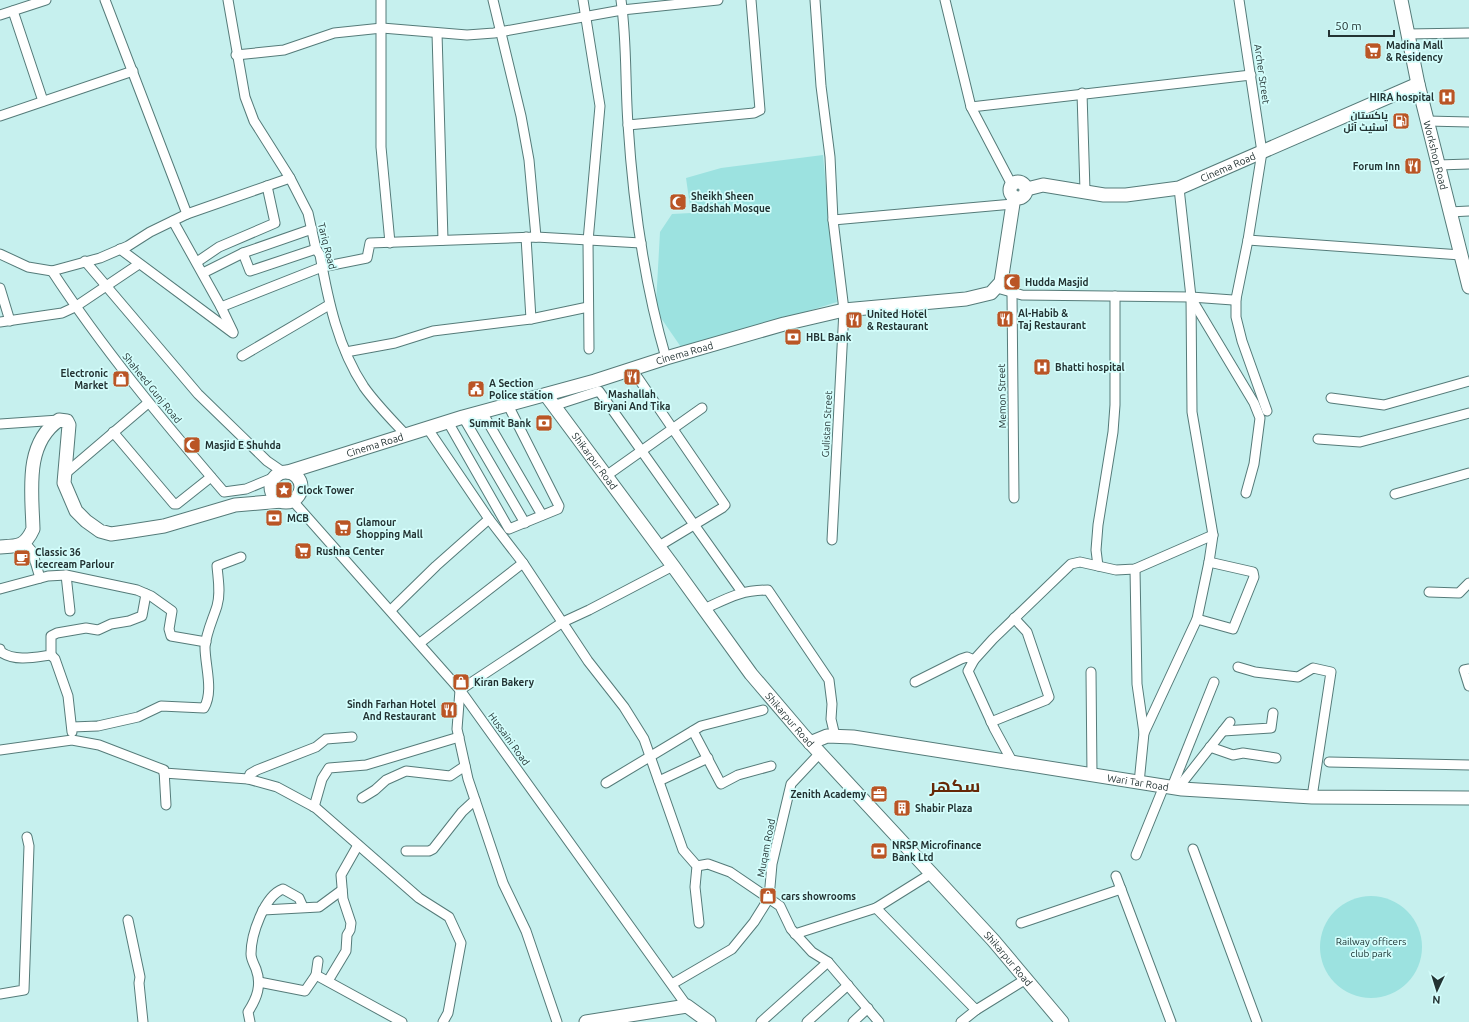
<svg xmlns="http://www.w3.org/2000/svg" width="1469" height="1022" viewBox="0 0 1469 1022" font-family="Ubuntu,Cairo,sans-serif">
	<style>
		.green { fill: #9ce2e0 }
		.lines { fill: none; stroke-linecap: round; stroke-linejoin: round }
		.street-casing { stroke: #557b79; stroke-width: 11 }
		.secondary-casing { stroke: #557b79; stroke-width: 15 }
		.street { stroke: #fff; stroke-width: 9 }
		.secondary { stroke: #fff; stroke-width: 13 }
		.labels { text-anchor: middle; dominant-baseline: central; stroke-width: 3.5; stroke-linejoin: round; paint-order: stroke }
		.poi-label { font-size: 10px; font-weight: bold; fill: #233333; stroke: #d3fdfb; text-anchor: start }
		.street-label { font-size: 10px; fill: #233333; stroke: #d3fdfb }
		.park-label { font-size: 10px; fill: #172e2d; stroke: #d3fdfb }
		.town-label { font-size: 18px; font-weight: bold; fill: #672807; stroke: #d3fdfb }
	</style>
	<rect width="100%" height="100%" fill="#c6f0ee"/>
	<!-- green -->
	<g class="green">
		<polygon points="823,155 837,302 683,350 661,318 656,304 660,232 672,214 691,213 686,178 721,168"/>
		<circle cx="1371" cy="947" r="51"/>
	</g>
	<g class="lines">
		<!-- street casing -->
		<g class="street-casing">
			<g id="street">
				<polyline points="105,0 187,214"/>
				<path d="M228 0 245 97 254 121 290 178 308 213 316 249 320 255C328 300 338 348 364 387 376 404 392 420 406 435"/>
				<polyline points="381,0 381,147 390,243"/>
				<polyline points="493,0 521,116 529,160 536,237"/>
				<polyline points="583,0 600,106 588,241 589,349"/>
				<path d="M621 0C627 41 625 83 628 124 633 202 644 283 666 358"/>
				<polyline points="815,0 821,86 830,157 833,220 844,310 832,540"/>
				<polyline points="945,0 971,107 1012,185"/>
				<polyline points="1239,0 1262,152 1248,240 1236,299 1236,317 1242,341 1267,411"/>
				<polyline points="13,11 43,101"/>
				<polyline points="0,15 46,0"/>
				<polyline points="437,33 443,240"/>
				<polyline points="1407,34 1469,33"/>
				<polyline points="236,55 284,50 334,33 382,28 467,35 494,33 622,10 718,0"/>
				<polyline points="1082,93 1085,191"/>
				<polyline points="971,107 1251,75"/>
				<polyline points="0,116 133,71"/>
				<polyline points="1427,121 1469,122"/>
				<polyline points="628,125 754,113 760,110 751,0"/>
				<polyline points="1438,165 1469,164"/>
				<polyline points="1449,212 1469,211"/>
				<polyline points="833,220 1013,204"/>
				<polyline points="173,221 221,307 233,332"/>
				<polyline points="526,237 531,319"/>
				<polyline points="1248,240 1461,255"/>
				<polyline points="120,249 233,333"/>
				<polyline points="243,253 250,271 316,249"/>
				<polyline points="0,254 28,267 52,271 100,258 128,246 150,232 187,214 290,178"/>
				<polyline points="85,261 198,394 267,461 283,472"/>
				<polyline points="197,262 219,247 275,223 267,186"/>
				<path d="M52 271C103 349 163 421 224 492L246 489 275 477"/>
				<polyline points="203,273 243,253 312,229"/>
				<polyline points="0,288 10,321"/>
				<polyline points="997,288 1022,295 1191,297 1233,300 1236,299"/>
				<polyline points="1012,294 1014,498"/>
				<polyline points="1191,298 1254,403 1260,418 1254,464 1246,493"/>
				<polyline points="221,307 322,267 367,258 370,243 536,237 641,243"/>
				<polyline points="0,322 62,313 75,307 139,264"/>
				<polyline points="346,352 395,343 433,331 531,319 588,307"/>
				<polyline points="242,356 329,305"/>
				<polyline points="638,378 725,505 722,508 659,546"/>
				<polyline points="1331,398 1384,405 1469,381"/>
				<polyline points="553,406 599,391 742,592"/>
				<polyline points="482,412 542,515"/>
				<polyline points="463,417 525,523"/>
				<polyline points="448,422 509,529 558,509 559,506 508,405"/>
				<polyline points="0,424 59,420"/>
				<polyline points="428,429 489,519 523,563 588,661 624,707 644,739 683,850 697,866 695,887 699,923"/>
				<polyline points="113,432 174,504 177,504 211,477"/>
				<polyline points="1318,439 1360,442 1469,413"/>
				<polyline points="66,473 148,403"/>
				<polyline points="606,476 702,408"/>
				<polyline points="1395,494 1469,473"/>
				<polyline points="292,500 460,690 687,1006"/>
				<polyline points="25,543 32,551 40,578"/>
				<polyline points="1098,566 1096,550 1098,525 1113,432 1115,405 1115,296"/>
				<polyline points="1135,569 1137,684 1144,733 1139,783"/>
				<polyline points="66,575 70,611"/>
				<polyline points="0,589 48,576 66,575 137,590 151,596 172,611 169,629 171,636 206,642"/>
				<polyline points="1429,592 1459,593 1469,583"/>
				<path d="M704 609C728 598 741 590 768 590L829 680 832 704 831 719 835 736"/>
				<polyline points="391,610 436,566 489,519"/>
				<polyline points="1197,619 1233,629 1254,577 1253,572 1209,562"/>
				<polyline points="420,643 523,563"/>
				<path d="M0 649 1 652C15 662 36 657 51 655V636L57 633 86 628 98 630 111 624 129 621 142 616 146 594"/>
				<polyline points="51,655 55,659 68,696 72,732"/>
				<polyline points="1238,667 1255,672 1298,677 1313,668 1331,672 1312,797"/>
				<polyline points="1469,669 1464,670 1469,686"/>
				<polyline points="1091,672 1092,775"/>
				<polyline points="915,682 961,659 967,657 974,660"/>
				<polyline points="991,722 1046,700 1049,697 1027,632 1014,618"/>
				<path d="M72 727 98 726 138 717 161 706 204 708C214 691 205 666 205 647 206 633 213 619 217 606 221 593 218 579 217 566L241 557"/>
				<polyline points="693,731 721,784 738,775 771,766"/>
				<polyline points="1223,731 1271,728 1273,713"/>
				<polyline points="1144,733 1197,619 1209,562 1213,535 1192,412 1191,297 1179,188"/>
				<polyline points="1210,747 1233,755 1243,753 1276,758"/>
				<polyline points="0,750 72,740 99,745 164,770 166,805"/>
				<polyline points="1329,762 1469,765"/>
				<polyline points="1013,763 994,728 968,671 974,660 993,639 1071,564 1080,562 1116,570 1135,569 1213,535"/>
				<polyline points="164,773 248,779 277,787 316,808 419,898 449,917 461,943 448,1013 443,1022"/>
				<polyline points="248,779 250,774 257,770 316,747 326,739 352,737"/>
				<polyline points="659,781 708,758"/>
				<polyline points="606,783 701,726 763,710"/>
				<polyline points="1172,787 1214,682"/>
				<polyline points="1178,788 1230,722"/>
				<polyline points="362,798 375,790 386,780 406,771 450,776 465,766"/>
				<polyline points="314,807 322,779 329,768 366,765 459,737"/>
				<polyline points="1193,849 1257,1022"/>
				<polyline points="406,851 429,851 433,849 462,812 475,800"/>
				<polyline points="1136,855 1164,786"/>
				<polyline points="697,866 708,864 730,872 780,906 791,929 812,952 828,962 879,1022"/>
				<polyline points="1116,876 1171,1022"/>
				<polyline points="876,908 976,1010 1026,979"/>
				<polyline points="263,910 319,907 342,890"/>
				<polyline points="128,920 140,977 139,983 143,1022"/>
				<polyline points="1021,923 1121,889"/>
				<polyline points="795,934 876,908 932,873"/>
				<polyline points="318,961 316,975 402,1022"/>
				<polyline points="328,981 346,951 347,935 350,930 351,923 343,899 341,875 358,845"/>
				<polyline points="259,982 305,991 316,975"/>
				<polyline points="672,984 732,949 754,922 769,898 772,864 791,784 820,753"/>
				<polyline points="0,994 24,990 29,846 27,837"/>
				<path d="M250 1022 248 1012C257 998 262 985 256 969 254 964 251 959 251 954 251 935 264 896 283 889L299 898 303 907"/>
				<polyline points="557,1022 526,931 503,883 468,779 457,729 460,690 563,622 589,610 673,566"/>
				<polyline points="761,1022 828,962"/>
				<polyline points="807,1022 848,985"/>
				<polyline points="853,1022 868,1008"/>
				<polyline points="961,1022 976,1010"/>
			</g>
		</g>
		<!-- secondary casing -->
		<g class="secondary-casing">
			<g id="secondary">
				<path id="s1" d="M1401 0 1418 84 1469 287"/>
				<circle cx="1018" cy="190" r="8"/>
				<path id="s2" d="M1027 189 1043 185 1104 195H1126L1179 188 1418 84"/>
				<path id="s3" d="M546 395 673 566 751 674 804 736 993 940 1062 1022"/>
				<path id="s4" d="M288 472 463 417 595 381 666 358 784 324 844 310 966 299 991 293 1001 282 1014 197"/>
				<circle cx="286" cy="487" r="15"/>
				<path d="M0 547C18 546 25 547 33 529 32 492 24 444 59 420L67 421 69 425 64 483 76 511 86 521 100 531 111 534 132 531 164 526 235 505 282 501"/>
				<path id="s5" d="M810 743 827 736 853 737 1182 789 1312 797 1469 798"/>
				<polyline points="586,1022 687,1006 709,1022"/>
			</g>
		</g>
		<!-- street -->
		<use href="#street" class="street"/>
		<!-- secondary -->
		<use href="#secondary" class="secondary"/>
	</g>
	<!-- icons -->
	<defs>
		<g id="supermarket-square" transform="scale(0.9)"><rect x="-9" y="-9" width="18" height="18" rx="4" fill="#ba5525" stroke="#d3fdfb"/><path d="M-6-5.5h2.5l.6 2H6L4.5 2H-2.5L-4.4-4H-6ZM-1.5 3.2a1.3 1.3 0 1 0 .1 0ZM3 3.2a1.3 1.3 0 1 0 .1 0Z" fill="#fff"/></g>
		<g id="hospital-square" transform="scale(0.9)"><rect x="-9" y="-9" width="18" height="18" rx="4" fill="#ba5525" stroke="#d3fdfb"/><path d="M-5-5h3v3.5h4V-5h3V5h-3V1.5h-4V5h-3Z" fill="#fff"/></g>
		<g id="fuel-square" transform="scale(0.9)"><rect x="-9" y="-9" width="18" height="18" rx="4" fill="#ba5525" stroke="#d3fdfb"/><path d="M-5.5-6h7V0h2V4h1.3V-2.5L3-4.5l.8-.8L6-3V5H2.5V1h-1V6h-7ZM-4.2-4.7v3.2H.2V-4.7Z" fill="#fff"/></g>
		<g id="restaurant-square" transform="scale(0.9)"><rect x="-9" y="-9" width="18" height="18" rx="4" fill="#ba5525" stroke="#d3fdfb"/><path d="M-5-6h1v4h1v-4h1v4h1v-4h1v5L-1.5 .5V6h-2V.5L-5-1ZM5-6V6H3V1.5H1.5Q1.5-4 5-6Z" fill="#fff"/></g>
		<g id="mosque-square" transform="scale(0.9)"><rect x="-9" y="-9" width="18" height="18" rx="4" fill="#ba5525" stroke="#d3fdfb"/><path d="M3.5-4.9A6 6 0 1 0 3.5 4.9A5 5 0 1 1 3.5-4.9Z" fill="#fff"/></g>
		<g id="bank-square" transform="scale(0.9)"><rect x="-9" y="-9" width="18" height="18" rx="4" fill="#ba5525" stroke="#d3fdfb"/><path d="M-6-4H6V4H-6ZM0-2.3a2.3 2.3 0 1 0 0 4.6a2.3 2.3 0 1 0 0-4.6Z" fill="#fff"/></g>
		<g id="shop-square" transform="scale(0.9)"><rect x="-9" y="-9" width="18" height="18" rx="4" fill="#ba5525" stroke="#d3fdfb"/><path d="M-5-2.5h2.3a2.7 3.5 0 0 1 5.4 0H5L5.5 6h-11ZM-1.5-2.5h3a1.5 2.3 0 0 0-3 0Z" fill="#fff"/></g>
		<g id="civic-square" transform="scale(0.9)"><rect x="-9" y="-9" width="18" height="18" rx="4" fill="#ba5525" stroke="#d3fdfb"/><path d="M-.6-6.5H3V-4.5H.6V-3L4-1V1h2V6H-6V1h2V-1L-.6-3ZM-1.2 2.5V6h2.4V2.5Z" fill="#fff"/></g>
		<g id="sight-square" transform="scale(0.9)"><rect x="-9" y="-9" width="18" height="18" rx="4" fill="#ba5525" stroke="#d3fdfb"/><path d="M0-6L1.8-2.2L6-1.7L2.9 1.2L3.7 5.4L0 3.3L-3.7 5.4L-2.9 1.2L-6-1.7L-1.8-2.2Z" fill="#fff"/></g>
		<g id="cafe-square" transform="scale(0.9)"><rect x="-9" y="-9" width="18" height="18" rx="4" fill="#ba5525" stroke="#d3fdfb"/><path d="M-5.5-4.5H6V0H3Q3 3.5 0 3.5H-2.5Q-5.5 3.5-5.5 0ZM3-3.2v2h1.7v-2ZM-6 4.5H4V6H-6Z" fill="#fff"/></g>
		<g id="office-square" transform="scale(0.9)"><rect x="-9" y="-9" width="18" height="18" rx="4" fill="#ba5525" stroke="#d3fdfb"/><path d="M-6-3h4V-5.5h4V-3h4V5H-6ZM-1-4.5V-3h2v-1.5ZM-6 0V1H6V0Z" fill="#fff"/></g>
		<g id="building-square" transform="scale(0.9)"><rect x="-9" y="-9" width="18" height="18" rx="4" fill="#ba5525" stroke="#d3fdfb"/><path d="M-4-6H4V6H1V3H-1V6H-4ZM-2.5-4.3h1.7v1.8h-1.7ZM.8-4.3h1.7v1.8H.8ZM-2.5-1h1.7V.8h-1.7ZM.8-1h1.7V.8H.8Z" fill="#fff"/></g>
	</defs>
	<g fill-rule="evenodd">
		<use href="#supermarket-square" x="1373" y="51"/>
		<use href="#hospital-square" x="1447" y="97"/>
		<use href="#fuel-square" x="1401" y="121"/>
		<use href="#restaurant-square" x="1413" y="166"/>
		<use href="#mosque-square" x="678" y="202"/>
		<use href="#mosque-square" x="1012" y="282"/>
		<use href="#restaurant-square" x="1005" y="319"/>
		<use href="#restaurant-square" x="854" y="320"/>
		<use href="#bank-square" x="793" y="337"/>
		<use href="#hospital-square" x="1042" y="367"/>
		<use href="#restaurant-square" x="632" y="377"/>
		<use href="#shop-square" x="121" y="379"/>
		<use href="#civic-square" x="476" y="389"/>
		<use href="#bank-square" x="544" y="423"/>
		<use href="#mosque-square" x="192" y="445"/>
		<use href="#sight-square" x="284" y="490"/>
		<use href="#bank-square" x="274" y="518"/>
		<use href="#supermarket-square" x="343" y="528"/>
		<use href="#supermarket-square" x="303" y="551"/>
		<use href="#cafe-square" x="22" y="558"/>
		<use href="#shop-square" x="461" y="682"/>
		<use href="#restaurant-square" x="449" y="710"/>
		<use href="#office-square" x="879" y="794"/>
		<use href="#building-square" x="902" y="808"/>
		<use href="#bank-square" x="879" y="851"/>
		<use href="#shop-square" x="768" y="896"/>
	</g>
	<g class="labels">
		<!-- poi labels -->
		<g class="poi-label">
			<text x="1386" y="45">Madina Mall<tspan x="1386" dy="12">&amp; Residency</tspan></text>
			<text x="1434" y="97" text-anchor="end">HIRA hospital</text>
			<text x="1388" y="115" text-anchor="end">پاکستان<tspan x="1388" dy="12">اسٹیٹ آئل</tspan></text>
			<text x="1400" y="166" text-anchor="end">Forum Inn</text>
			<text x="691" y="196">Sheikh Sheen<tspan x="691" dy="12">Badshah Mosque</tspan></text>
			<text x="1025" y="282">Hudda Masjid</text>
			<text x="1018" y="313">Al-Habib &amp;<tspan x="1018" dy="12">Taj Restaurant</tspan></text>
			<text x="867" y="314">United Hotel<tspan x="867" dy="12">&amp; Restaurant</tspan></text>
			<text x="806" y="337">HBL Bank</text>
			<text x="1055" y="367">Bhatti hospital</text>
			<text x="108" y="373" text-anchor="end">Electronic<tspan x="108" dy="12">Market</tspan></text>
			<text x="489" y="383">A Section<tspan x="489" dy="12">Police station</tspan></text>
			<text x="632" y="394" text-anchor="middle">Mashallah<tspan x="632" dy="12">Biryani And Tika</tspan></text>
			<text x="531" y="423" text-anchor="end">Summit Bank</text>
			<text x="205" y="445">Masjid E Shuhda</text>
			<text x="297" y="490">Clock Tower</text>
			<text x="287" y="518">MCB</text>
			<text x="356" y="522">Glamour<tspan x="356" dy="12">Shopping Mall</tspan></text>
			<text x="316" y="551">Rushna Center</text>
			<text x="35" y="552">Classic 36<tspan x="35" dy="12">Icecream Parlour</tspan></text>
			<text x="474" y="682">Kiran Bakery</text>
			<text x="436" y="704" text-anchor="end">Sindh Farhan Hotel<tspan x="436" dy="12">And Restaurant</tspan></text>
			<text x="866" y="794" text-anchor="end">Zenith Academy</text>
			<text x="915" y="808">Shabir Plaza</text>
			<text x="892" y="845">NRSP Microfinance<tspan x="892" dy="12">Bank Ltd</tspan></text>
			<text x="781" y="896">cars showrooms</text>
		</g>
		<!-- street labels -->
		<g class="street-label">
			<text transform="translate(1262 74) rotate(82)">Archer Street</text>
			<text stroke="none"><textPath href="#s1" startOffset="159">Workshop Road</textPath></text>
			<text stroke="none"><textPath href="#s2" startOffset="207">Cinema Road</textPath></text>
			<text transform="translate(327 246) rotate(76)">Tariq Road</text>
			<text stroke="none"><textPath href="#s4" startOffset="414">Cinema Road</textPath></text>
			<text transform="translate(152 388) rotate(51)">Shaheed Gunj Road</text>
			<text transform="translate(1002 396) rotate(-91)">Memon Street</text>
			<text transform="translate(827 424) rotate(-87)">Gulistan Street</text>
			<text stroke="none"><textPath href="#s4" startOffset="91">Cinema Road</textPath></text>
			<text stroke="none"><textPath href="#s3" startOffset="82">Shikarpur Road</textPath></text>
			<text stroke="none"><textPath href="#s3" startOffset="406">Shikarpur Road</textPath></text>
			<text transform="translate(509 739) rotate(54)">Hussaini Road</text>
			<text stroke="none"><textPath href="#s5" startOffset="333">Wari Tar Road</textPath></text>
			<text transform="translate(766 848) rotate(-79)">Muqam Road</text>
			<text stroke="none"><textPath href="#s3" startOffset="730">Shikarpur Road</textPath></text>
		</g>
		<!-- park labels -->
		<g class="park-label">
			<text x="1371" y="941">Railway officers<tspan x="1371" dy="12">club park</tspan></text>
		</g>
		<!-- town labels -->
		<g class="town-label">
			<text x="955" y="785">سکھر</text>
		</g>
	</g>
	<!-- north arrow -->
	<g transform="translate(1437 990) rotate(184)" stroke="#d3fdfb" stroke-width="3" paint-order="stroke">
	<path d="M0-3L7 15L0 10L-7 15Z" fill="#233333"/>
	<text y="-6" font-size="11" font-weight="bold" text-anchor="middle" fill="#233333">N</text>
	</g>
	<!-- scale -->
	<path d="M1329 30v6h65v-6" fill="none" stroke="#233333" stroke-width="2"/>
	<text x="1335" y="30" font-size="12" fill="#233333" stroke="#d3fdfb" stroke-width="3" paint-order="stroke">50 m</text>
</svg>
